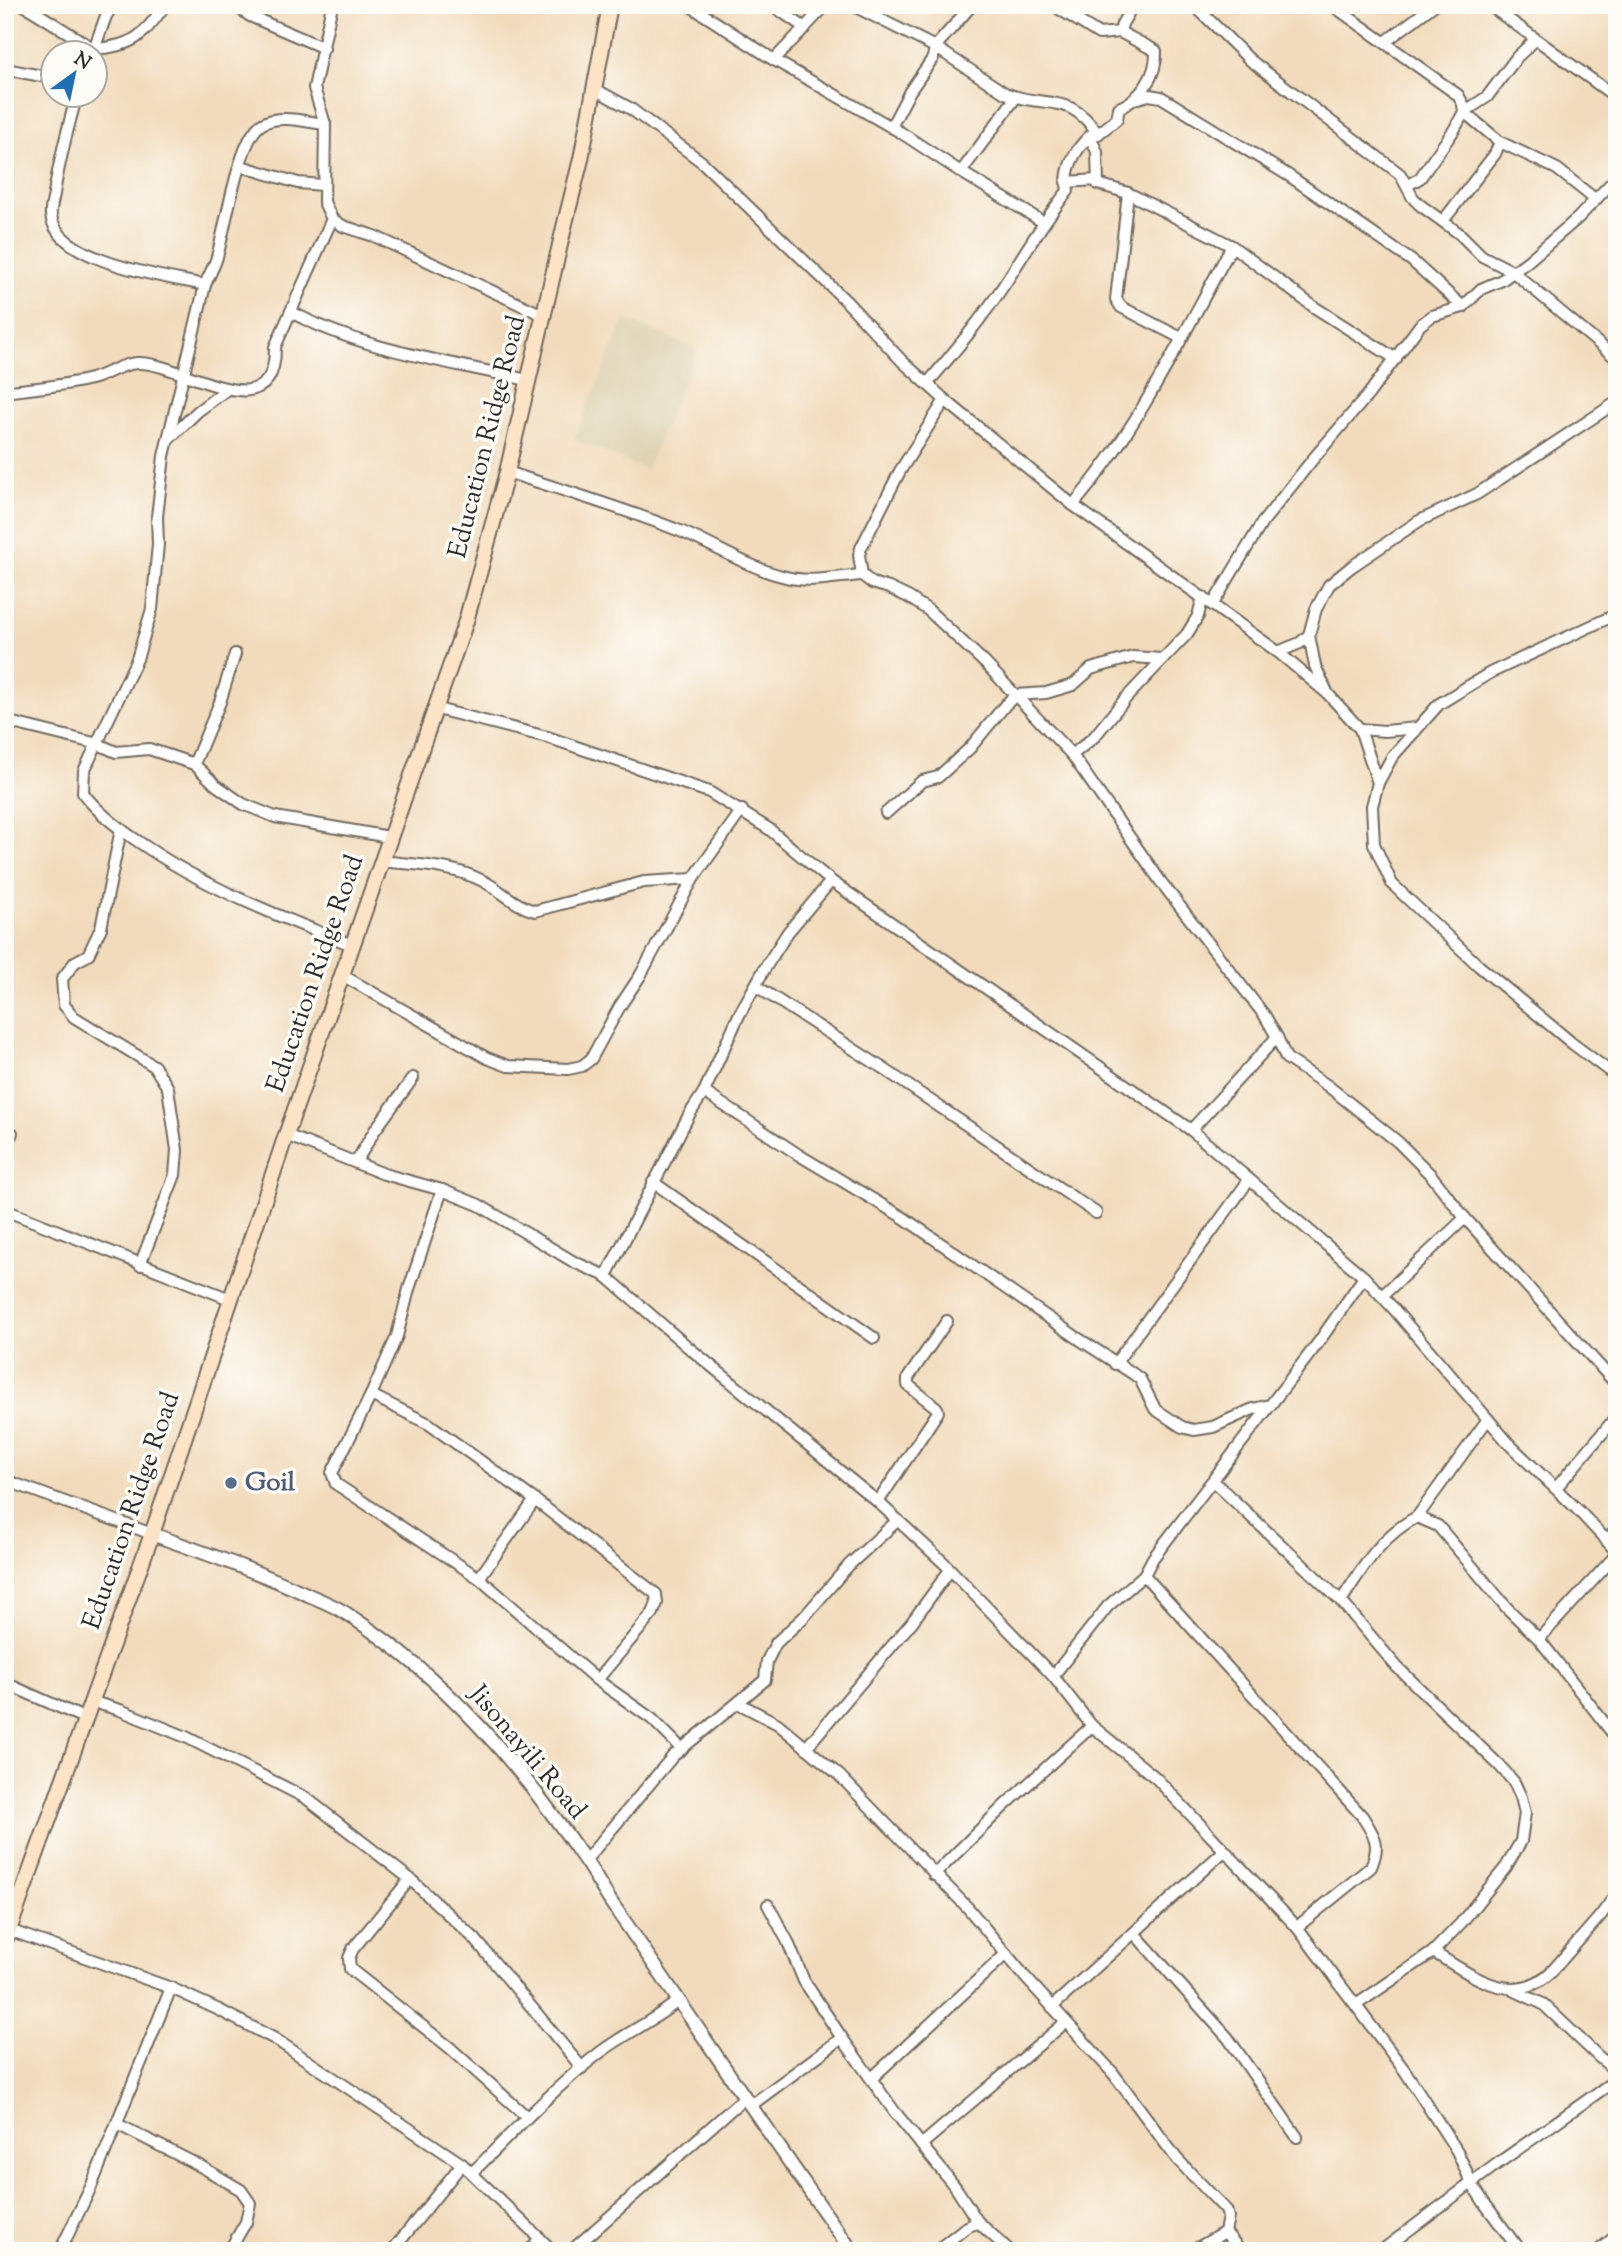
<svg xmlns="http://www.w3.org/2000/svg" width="1622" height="2256" viewBox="0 0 1622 2256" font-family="'Sorts Mill Goudy',serif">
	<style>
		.built { fill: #dfd3b4 }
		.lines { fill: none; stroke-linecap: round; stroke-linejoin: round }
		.minor-casing { stroke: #71695e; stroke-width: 14 }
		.tertiary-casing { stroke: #71695e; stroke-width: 16 }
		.secondary-casing { stroke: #71695e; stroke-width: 18 }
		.minor { stroke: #fff; stroke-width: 10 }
		.tertiary { stroke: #fff; stroke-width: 12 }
		.secondary { stroke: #fee4c6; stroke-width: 14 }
		.service-dot { fill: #5c6f8a; stroke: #fdfcf7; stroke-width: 2.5 }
		.labels { text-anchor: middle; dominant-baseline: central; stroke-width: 7; stroke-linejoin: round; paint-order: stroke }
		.street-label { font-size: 26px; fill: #2b2b2b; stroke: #fdfcf7 }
		.service-label { font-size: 26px; font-weight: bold; fill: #4e5e75; stroke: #fdfcf7; text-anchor: start }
	</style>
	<rect width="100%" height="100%" fill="#fdfcf7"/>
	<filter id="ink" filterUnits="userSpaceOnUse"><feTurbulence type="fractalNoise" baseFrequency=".0143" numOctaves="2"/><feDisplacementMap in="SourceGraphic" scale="14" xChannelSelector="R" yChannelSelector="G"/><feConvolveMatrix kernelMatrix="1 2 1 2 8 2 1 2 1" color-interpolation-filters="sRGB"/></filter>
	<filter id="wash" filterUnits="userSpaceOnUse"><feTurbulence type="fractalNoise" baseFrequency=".00686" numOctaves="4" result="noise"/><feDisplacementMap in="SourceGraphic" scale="28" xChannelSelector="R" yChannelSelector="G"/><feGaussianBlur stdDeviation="1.57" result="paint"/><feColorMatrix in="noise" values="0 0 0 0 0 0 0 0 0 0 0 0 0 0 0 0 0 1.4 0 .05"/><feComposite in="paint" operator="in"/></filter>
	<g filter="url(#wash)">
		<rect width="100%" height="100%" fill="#f2dbbc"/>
		<!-- built -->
		<polygon class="built" points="625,319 697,349 646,470 574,439"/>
	</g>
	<g filter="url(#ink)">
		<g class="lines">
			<!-- minor casing -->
			<g class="minor-casing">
				<g id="minor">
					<polyline points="24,5 94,49 106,16 113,5"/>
					<polyline points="234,5 250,16 324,48"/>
					<polyline points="332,5 314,88 325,124 324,202 332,219 343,226 374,236 543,315"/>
					<polyline points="689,5 774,60 900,132 961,172 1043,222"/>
					<polyline points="772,5 805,28"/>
					<path d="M852 5 935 47 1005 93C1046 110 1068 90 1098 134L1090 136 1097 152 1098 184"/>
					<polyline points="1053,5 1099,34 1120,32"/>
					<polyline points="1194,5 1250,60 1400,174 1413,198 1420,205 1460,234 1482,256 1512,271 1617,359"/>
					<polyline points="1332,5 1458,95 1463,104 1464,112 1454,130 1420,178 1408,185"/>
					<polyline points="1489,5 1617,98"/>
					<polyline points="1535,40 1517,57 1487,97 1464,112 1500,142 1557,169 1596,200"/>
					<polyline points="1385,42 1434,5"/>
					<path d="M92 52 94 49C134 46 142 37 165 5"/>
					<polyline points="774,60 826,5"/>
					<polyline points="5,69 52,78"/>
					<polyline points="593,88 631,109 702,162 846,301 902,361 945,400 1073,505 1278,652 1328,694 1360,729 1378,783"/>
					<path d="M77 94C68 128 59 160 54 194 53 200 50 209 51 215 56 262 167 277 205 285"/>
					<polyline points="1138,98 1149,95 1161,97 1291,177 1360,225 1412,261 1463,307"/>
					<path d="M325 124C306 122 279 114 262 124 238 138 225 233 216 260 213 269 208 277 205 285L164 456 157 517 158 544 152 609 137 659 84 771 83 793C98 813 118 828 139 842 205 888 278 916 352 945"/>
					<polyline points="891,127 910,91 933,58 935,47 972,5"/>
					<path d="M1098 134 1117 119 1119 108C1141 99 1157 75 1156 51L1120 32 1122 24 1133 5"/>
					<polyline points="241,166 298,183 323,185"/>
					<polyline points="961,172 1016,97"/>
					<polyline points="1066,182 1097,180 1098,184 1128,193 1232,246 1314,307 1396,359"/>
					<polyline points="1128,193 1116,299 1121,307 1181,338"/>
					<polyline points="1443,221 1495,154 1500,142"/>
					<path d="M291 312C364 351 447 361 527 380"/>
					<path d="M927 384C954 352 981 320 1004 285 1025 253 1043 221 1068 191 1064 170 1075 149 1090 136"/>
					<path d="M5 392C33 388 63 386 91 379 107 375 120 364 137 363 179 360 276 436 275 347L332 219"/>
					<polyline points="170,438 198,411 226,390"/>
					<path d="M507 472C565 491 623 508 680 531 712 544 749 568 782 576 809 584 835 577 862 575L872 583 889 588 908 597 928 610 985 663 1072 755 1161 882 1265 1016 1277 1037 1191 1130"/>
					<path d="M1073 505C1139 428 1183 334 1232 246"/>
					<polyline points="862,575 859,555 861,548 900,471 945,400"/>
					<polyline points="1213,604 1262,523 1313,459 1368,395 1420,325 1432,316 1463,307 1481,289 1502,280 1528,261 1578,218 1617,177"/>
					<polyline points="1617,614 1490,673 1439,704 1392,757 1378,783 1372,806 1374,844 1392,884 1479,966 1573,1044 1617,1077"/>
					<polyline points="1278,652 1300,643 1309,635"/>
					<polyline points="1327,692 1315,666 1309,635 1316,609 1329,585 1351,567 1419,521 1477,494 1617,402"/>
					<polyline points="437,709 547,737 709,792 769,829 831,881 1191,1130 1364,1277 1393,1308 1511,1446 1578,1510 1617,1552"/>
					<polyline points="5,721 98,744 116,752 149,749 194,764 216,785 243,804 275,817 389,837"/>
					<polyline points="1360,729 1385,731 1417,728"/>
					<polyline points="1072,755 1094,737 1126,698 1187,634 1198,616 1203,597"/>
					<polyline points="194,764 220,702 235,654"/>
					<polyline points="886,813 922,781 938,777 970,748 1006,704 1016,695 1046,693 1073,685 1091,669 1133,657 1162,659"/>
					<polyline points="121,829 101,928 88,955 75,962 62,979 64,1005 74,1017 154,1066 168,1088 177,1150 175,1175 140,1265"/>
					<path d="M381 861C415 865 452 865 483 881 501 890 515 906 535 911L644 882 693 879"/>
					<polyline points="342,975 487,1058 508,1066 568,1069 582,1066 591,1059 620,1006 640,976 693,879 742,810"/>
					<polyline points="756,986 881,1067 1096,1213"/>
					<polyline points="1277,1037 1286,1058 1328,1086 1398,1142 1431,1175 1465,1218"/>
					<polyline points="704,1092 799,1155 904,1218 1079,1339 1132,1373 1140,1379 1155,1409 1182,1427 1194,1430 1213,1427 1253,1409 1270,1405"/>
					<polyline points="286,1135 384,1174 442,1190 479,1205 574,1262 606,1276 688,1347 878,1502 944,1563 1053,1676 1092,1726 1156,1778 1297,1927 1405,2071 1457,2151 1472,2184 1485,2204 1520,2251"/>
					<polyline points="5,1148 12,1133"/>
					<polyline points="356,1162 375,1130 413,1078"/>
					<polyline points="653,1182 874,1338"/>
					<polyline points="442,1190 409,1289 397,1336 371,1395 332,1473 336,1484 479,1578 597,1680 652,1719 682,1749"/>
					<polyline points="5,1210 230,1299"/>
					<polyline points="606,1276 689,1115 704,1092 739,1015 765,968 788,932 831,881"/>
					<polyline points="1382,1296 1465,1218 1617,1385"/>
					<polyline points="1115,1364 1249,1180"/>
					<polyline points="371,1395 429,1424 535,1500 656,1594 657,1603 653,1613 597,1680"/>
					<polyline points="5,1480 152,1534"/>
					<polyline points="1213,1481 1341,1601 1397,1667 1500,1766 1514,1782 1521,1797 1525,1813 1521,1841 1506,1867 1461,1923 1433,1952 1356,2005"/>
					<polyline points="1556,1488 1617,1416"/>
					<polyline points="878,1502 938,1412 937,1408 908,1385 908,1378 947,1321"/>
					<polyline points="1417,1517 1488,1419"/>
					<polyline points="1606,1540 1617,1530"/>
					<path d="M1144 1575 1362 1816C1375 1837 1381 1843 1371 1867L1297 1927"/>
					<polyline points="479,1578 535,1500"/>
					<path d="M1341 1601C1362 1569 1381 1535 1417 1517L1438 1526 1507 1608 1539 1639 1617 1739"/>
					<polyline points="1539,1639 1617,1554"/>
					<polyline points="1053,1676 1108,1606 1144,1575 1153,1558 1318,1343 1364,1277"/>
					<polyline points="5,1683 86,1719"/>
					<polyline points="93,1702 120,1710 186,1737 306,1798 410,1879 475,1939 582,2068"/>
					<polyline points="738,1703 778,1724 839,1775 968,1908 1026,1978 1113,2073 1177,2159 1226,2210 1228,2217 1225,2232 1241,2251"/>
					<polyline points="806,1748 912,1622 950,1570"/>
					<polyline points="585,1861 673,1756 765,1680 767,1661 776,1643 804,1617 849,1565 898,1520"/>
					<polyline points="934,1875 1004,1806 1092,1726"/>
					<polyline points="410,1879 353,1949 349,1958 350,1969 449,2047 527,2117"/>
					<polyline points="768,1905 787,1940 804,1981 842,2038 894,2111 956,2188 978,2222 965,2228 936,2251"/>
					<polyline points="9,1930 171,1988 217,2009 275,2039 462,2164 553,2251"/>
					<polyline points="1134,1933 1228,2038 1297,2137"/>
					<path d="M1433 1952C1470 1974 1514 2010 1553 1970L1601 1915 1617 1893"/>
					<polyline points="1513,1990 1543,2004 1600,2058 1610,2066 1617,2065"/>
					<polyline points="1052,2007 1224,1851"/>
					<polyline points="872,2078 1006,1954"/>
					<polyline points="750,2106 842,2038"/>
					<polyline points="117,2124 202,2167 241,2190 250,2203 246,2222 229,2251"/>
					<polyline points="921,2145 1066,2022"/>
					<path d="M472 2173C513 2132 553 2089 598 2054 624 2034 654 2021 679 2000"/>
					<polyline points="978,2222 1010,2251"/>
					<polyline points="60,2251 91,2187 171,1988"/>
					<polyline points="392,2251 462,2164"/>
					<polyline points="529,2251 540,2238"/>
					<polyline points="571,2251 744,2098"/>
					<polyline points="1192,2251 1225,2232"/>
					<polyline points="1381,2251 1497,2164 1617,2079"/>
					<polyline points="1598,2251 1617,2235"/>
				</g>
			</g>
			<!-- tertiary casing -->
			<g class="tertiary-casing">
				<path id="tertiary" d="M152 1534C204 1553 255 1570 304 1593 319 1600 334 1605 347 1614 444 1676 520 1765 584 1859 596 1876 605 1895 618 1912 696 2025 772 2139 852 2251"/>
			</g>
			<!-- secondary casing -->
			<g class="secondary-casing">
				<polyline id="secondary" points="5,1941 152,1534 286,1135 466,621 507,472 566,219 581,159 610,5"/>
			</g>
			<!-- minor -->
			<use href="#minor" class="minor"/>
			<!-- tertiary -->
			<use href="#tertiary" class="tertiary"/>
			<!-- secondary -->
			<use href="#secondary" class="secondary"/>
		</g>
	</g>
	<!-- markers -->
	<circle class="service-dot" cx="231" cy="1483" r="7"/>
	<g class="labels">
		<!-- street labels -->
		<g class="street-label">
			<text transform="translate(488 437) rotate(-76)">Education Ridge Road</text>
			<text transform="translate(316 974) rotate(-71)">Education Ridge Road</text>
			<text transform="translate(132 1511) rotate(-71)">Education Ridge Road</text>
			<text transform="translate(527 1753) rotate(50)">Jisonayili Road</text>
		</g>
		<!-- service labels -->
		<g class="service-label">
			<text x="245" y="1483">Goil</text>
		</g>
	</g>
	<!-- margin -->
	<rect width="1622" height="2256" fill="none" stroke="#fdfcf7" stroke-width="28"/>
	<!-- north arrow -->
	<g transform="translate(74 74) rotate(33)"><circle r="33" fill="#fdfcf7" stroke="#a9a8a5" stroke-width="2"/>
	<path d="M0-5L12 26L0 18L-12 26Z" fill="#1f6fb2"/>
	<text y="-10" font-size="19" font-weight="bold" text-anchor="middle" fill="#2b2b2b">N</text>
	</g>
</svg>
